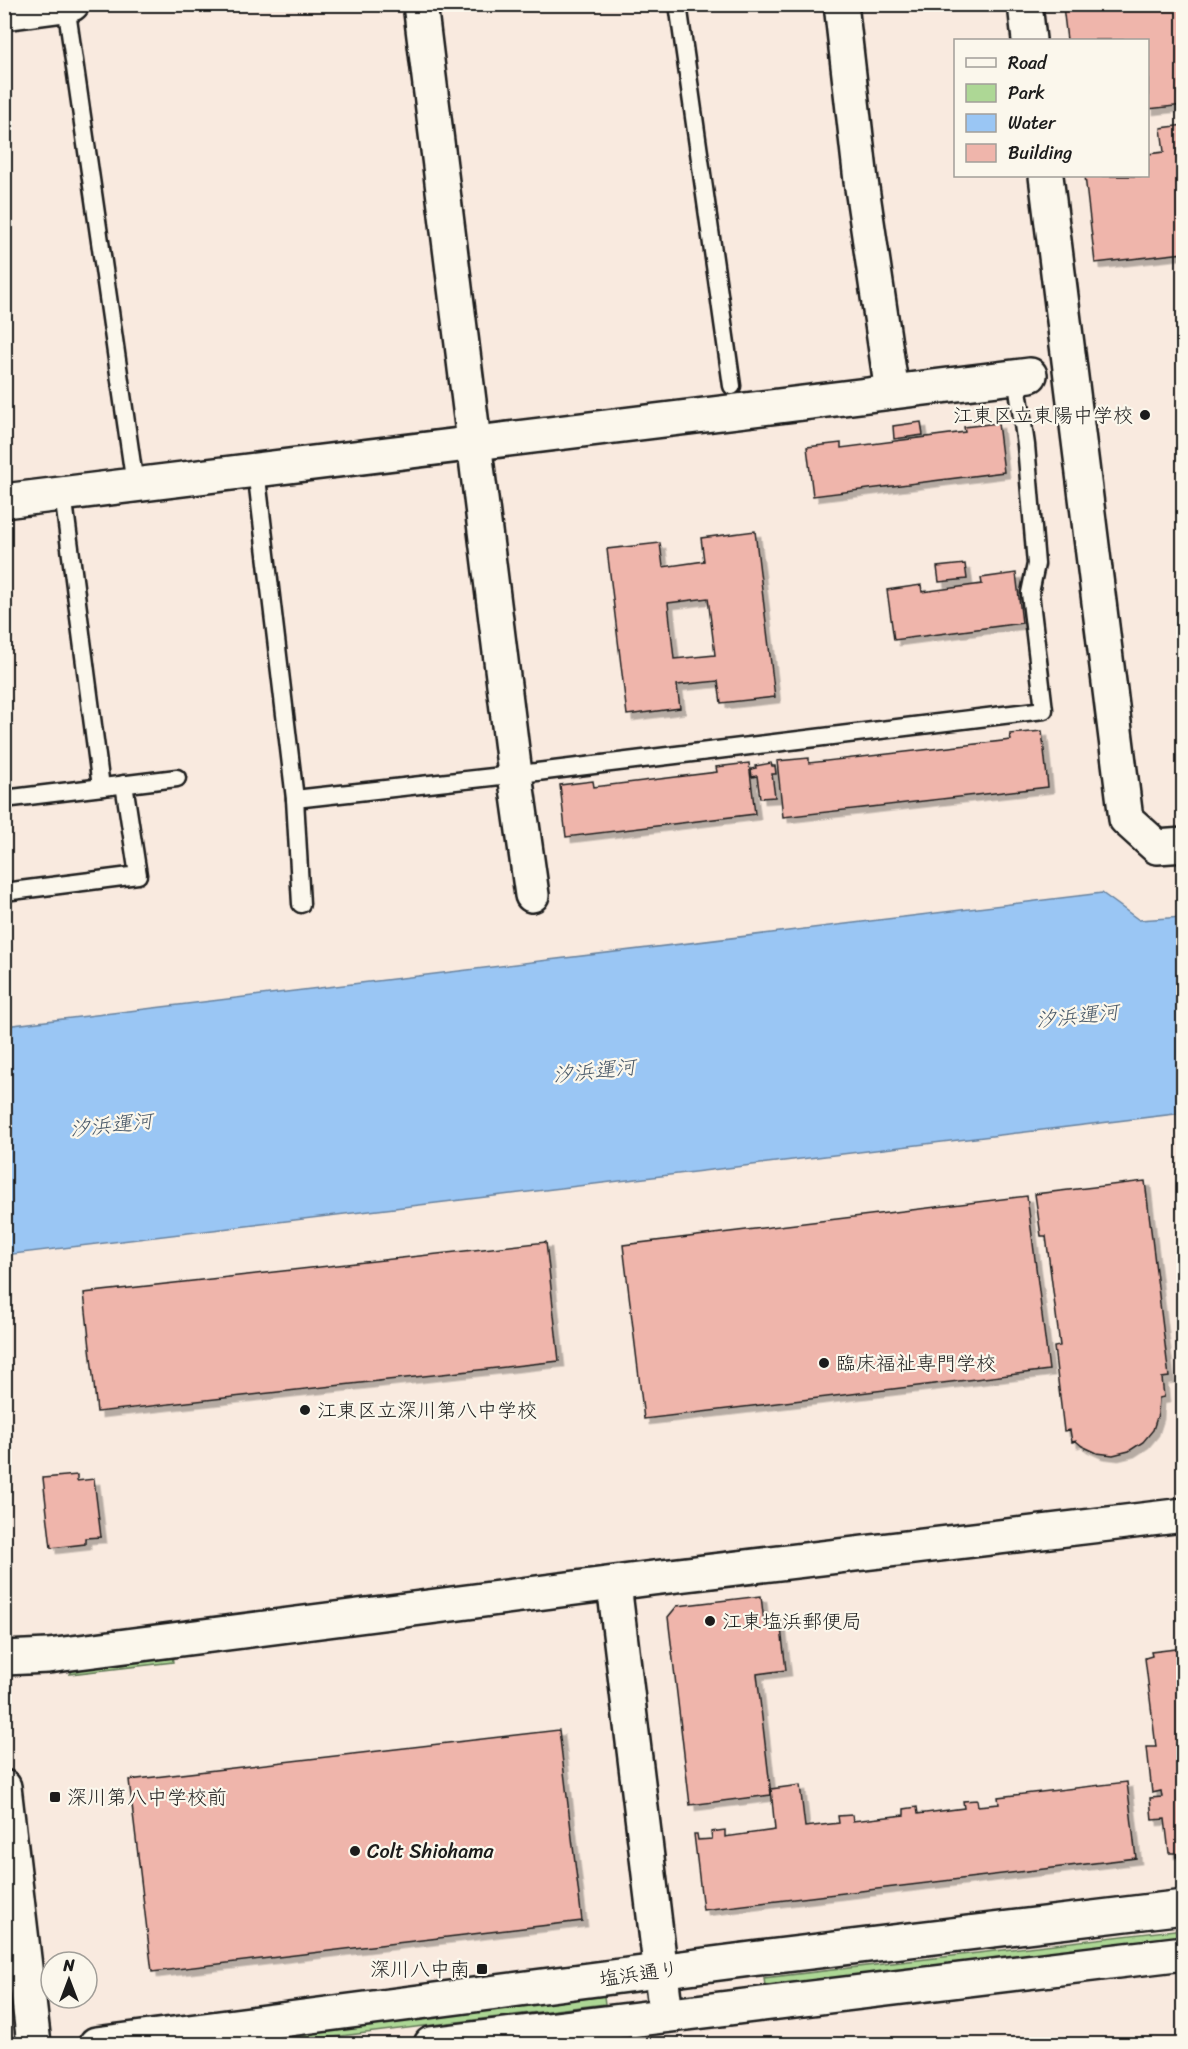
<svg xmlns="http://www.w3.org/2000/svg" width="1188" height="2049" viewBox="0 0 1188 2049" font-family="Sriracha,'Klee One',sans-serif">
	<style>
		.green { fill: #add795; stroke: #647a58; stroke-width: 1.5 }
		.water { fill: #9ac6f4; stroke: #68829e; stroke-width: 1.5 }
		.building { fill: #efb5ab; stroke: #1c1c1c; stroke-width: 1.5; fill-rule: evenodd; filter: url(#shadow) }
		.lines { fill: none; stroke-linecap: round; stroke-linejoin: round }
		.service-casing { stroke: #1c1c1c; stroke-width: 21 }
		.minor-casing { stroke: #1c1c1c; stroke-width: 38 }
		.tertiary-casing { stroke: #1c1c1c; stroke-width: 38 }
		.service { stroke: #fbf7ec; stroke-width: 16 }
		.minor { stroke: #fbf7ec; stroke-width: 33 }
		.tertiary { stroke: #fbf7ec; stroke-width: 33 }
		.poi-dot { fill: #1c1c1c; stroke: #fbf7ec; stroke-width: 2 }
		.labels { text-anchor: middle; dominant-baseline: central; stroke-width: 4.5; stroke-linejoin: round; paint-order: stroke }
		.poi-label { font-size: 20px; fill: #1c1c1c; stroke: #fbf7ec; text-anchor: start }
		.street-label { font-size: 20px; fill: #1c1c1c; stroke: #fbf7ec }
		.water-label { font-size: 21px; font-style: italic; fill: #485868; stroke: #fbf7ec }
	</style>
	<defs>
		<filter id="shadow"><feDropShadow dx="5.5" dy="5.5" stdDeviation="0" flood-color="#0004"/></filter>
	</defs>
	<rect width="100%" height="100%" fill="#f9eadf"/>
	<filter id="ink" filterUnits="userSpaceOnUse"><feTurbulence type="fractalNoise" baseFrequency=".0167" numOctaves="2"/><feDisplacementMap in="SourceGraphic" scale="12" xChannelSelector="R" yChannelSelector="G"/><feConvolveMatrix kernelMatrix="1 2 1 2 8 2 1 2 1" color-interpolation-filters="sRGB"/></filter>
	<g filter="url(#ink)">
		<!-- green -->
		<g class="green">
			<polygon points="172,1655 173,1662 70,1674 76,1666"/>
			<polygon points="1183,1929 1183,1937 765,1986 764,1978"/>
			<polygon points="604,1996 605,2004 275,2044 212,2044"/>
		</g>
		<!-- water -->
		<polygon class="water" points="1102,893 1139,920 1183,917 1183,1113 5,1255 5,1026"/>
		<!-- building -->
		<g class="building">
			<polygon points="1074,4 1184,4 1184,105 1148,109 1148,40 1067,40 1063,6"/>
			<polygon points="1184,125 1184,253 1095,263 1085,176 1148,176 1148,154 1164,152 1161,128"/>
			<polygon points="921,422 923,435 894,439 893,426"/>
			<polygon points="998,423 1004,472 813,496 807,447 841,443 841,448 965,432 964,427"/>
			<path d="M755 531 775 697 721 703 718 681 677 685 680 708 627 715 607 549 660 543 663 567 704 561 701 538ZM708 598 715 655 674 659 668 603Z"/>
			<polygon points="965,564 967,579 939,582 937,567"/>
			<polygon points="1016,573 1022,623 894,640 887,590 921,585 922,592 982,584 981,578"/>
			<polygon points="1184,720 1184,761 1178,741 1180,728"/>
			<polygon points="1042,731 1048,787 783,817 777,761 809,758 809,763 1011,740 1010,734"/>
			<polygon points="749,763 755,814 566,837 560,785 593,781 594,787 717,772 716,767"/>
			<polygon points="771,763 772,766 775,766 776,774 772,774 775,797 760,798 757,776 752,777 751,769 756,768 755,766"/>
			<polygon points="1145,1181 1169,1377 1162,1378 1164,1397 1159,1398 1158,1414 1153,1430 1143,1442 1129,1451 1113,1455 1097,1453 1082,1446 1076,1441 1072,1442 1070,1430 1064,1431 1054,1347 1060,1346 1046,1236 1041,1236 1035,1194"/>
			<polygon points="1027,1196 1049,1370 644,1419 623,1245"/>
			<polygon points="546,1242 559,1361 97,1412 84,1293"/>
			<polygon points="77,1475 77,1481 94,1479 101,1537 85,1538 85,1544 51,1548 43,1478"/>
			<polygon points="761,1596 764,1622 780,1620 786,1670 757,1674 771,1795 690,1805 668,1617 677,1606"/>
			<polygon points="1184,1648 1184,1856 1176,1857 1176,1853 1169,1853 1165,1819 1152,1820 1150,1798 1162,1797 1161,1791 1152,1793 1147,1747 1156,1747 1145,1658 1152,1656 1151,1652"/>
			<polygon points="559,1730 582,1921 152,1972 129,1780"/>
			<polygon points="1127,1782 1136,1858 703,1910 694,1834 697,1834 698,1840 712,1839 711,1832 725,1830 725,1837 775,1830 771,1789 800,1785 805,1827 839,1823 838,1816 852,1815 853,1821 904,1815 904,1809 917,1807 918,1814 964,1808 963,1801 977,1800 978,1806 999,1804 998,1797"/>
		</g>
		<g class="lines">
			<!-- service casing -->
			<g class="service-casing">
				<g id="service">
					<polyline points="678,4 732,386"/>
					<polyline points="66,5 135,485"/>
					<polyline points="256,470 295,799 301,904"/>
					<polyline points="63,494 101,787"/>
					<polyline points="4,799 177,778"/>
					<polyline points="295,799 537,772 1044,710 1030,593 1036,564 1026,445 1016,376"/>
					<polyline points="4,892 138,875 124,784"/>
				</g>
			</g>
			<!-- minor casing -->
			<g class="minor-casing">
				<g id="minor">
					<polyline points="420,4 515,774 532,895"/>
					<polyline points="841,4 861,181 892,392"/>
					<polyline points="1025,4 1029,40"/>
					<polyline points="1046,176 1126,819 1157,847 1184,845"/>
					<polyline points="4,501 1030,375"/>
					<polyline points="614,1584 666,2015"/>
				</g>
			</g>
			<!-- tertiary casing -->
			<g class="tertiary-casing">
				<g id="tertiary">
					<polyline points="4,13 72,4"/>
					<polyline points="4,1658 48,1656 653,1578 1184,1515"/>
					<polyline points="4,1787 34,2044"/>
					<polyline points="96,2044 751,1959 1184,1907"/>
					<polyline points="431,2044 1184,1953"/>
				</g>
			</g>
			<!-- service -->
			<use href="#service" class="service"/>
			<!-- minor -->
			<use href="#minor" class="minor"/>
			<!-- tertiary -->
			<use href="#tertiary" class="tertiary"/>
		</g>
	</g>
	<!-- markers -->
	<g class="poi-dot">
		<circle cx="1145" cy="415" r="6"/>
		<circle cx="824" cy="1363" r="6"/>
		<circle cx="305" cy="1410" r="6"/>
		<circle cx="710" cy="1621" r="6"/>
		<rect x="49" y="1791" width="12" height="12" rx="3"/>
		<circle cx="355" cy="1851" r="6"/>
		<rect x="476" y="1963" width="12" height="12" rx="3"/>
	</g>
	<g class="labels">
		<!-- poi labels -->
		<g class="poi-label">
			<text x="1133" y="415" text-anchor="end">江東区立東陽中学校</text>
			<text x="836" y="1363">臨床福祉専門学校</text>
			<text x="317" y="1410">江東区立深川第八中学校</text>
			<text x="722" y="1621">江東塩浜郵便局</text>
			<text x="67" y="1797">深川第八中学校前</text>
			<text x="367" y="1851">Colt Shiohama</text>
			<text x="470" y="1969" text-anchor="end">深川八中南</text>
		</g>
		<!-- street labels -->
		<g class="street-label">
			<text transform="translate(639 1974) rotate(-8)">塩浜通り</text>
		</g>
		<!-- water labels -->
		<g class="water-label">
			<text transform="translate(1077 1016) rotate(-6)">汐浜運河</text>
			<text transform="translate(594 1071) rotate(-6)">汐浜運河</text>
			<text transform="translate(111 1125) rotate(-6)">汐浜運河</text>
		</g>
	</g>
	<!-- margin -->
	<rect width="1188" height="2049" fill="none" stroke="#fbf7ec" stroke-width="24"/>
	<rect x="12" y="12" width="1164" height="2025" fill="none" stroke="#1c1c1c" stroke-width="2" filter="url(#ink)"/>
	<!-- legend -->
	<rect x="954" y="39" width="195" height="138" fill="#fbf7ec" stroke="#a29f99" stroke-width="1.5"/>
	<rect x="966" y="58" width="30" height="9" fill="#fbf7ec" stroke="#a29f99" stroke-width="1.5"/>
	<text x="1008" y="69" font-size="18" fill="#1c1c1c">Road</text>
	<rect x="966" y="84" width="30" height="18" fill="#add795" stroke="#a29f99" stroke-width="1.5"/>
	<text x="1008" y="99" font-size="18" fill="#1c1c1c">Park</text>
	<rect x="966" y="114" width="30" height="18" fill="#9ac6f4" stroke="#a29f99" stroke-width="1.5"/>
	<text x="1008" y="129" font-size="18" fill="#1c1c1c">Water</text>
	<rect x="966" y="144" width="30" height="18" fill="#efb5ab" stroke="#a29f99" stroke-width="1.5"/>
	<text x="1008" y="159" font-size="18" fill="#1c1c1c">Building</text>
	<!-- north arrow -->
	<g transform="translate(69 1980)"><circle r="28" fill="#fbf7ec" stroke="#a29f99" stroke-width="1.5"/>
	<path d="M0-4.5L10 22L0 15L-10 22Z" fill="#1c1c1c"/>
	<text y="-9" font-size="16" font-weight="bold" text-anchor="middle" fill="#1c1c1c">N</text>
	</g>
</svg>
